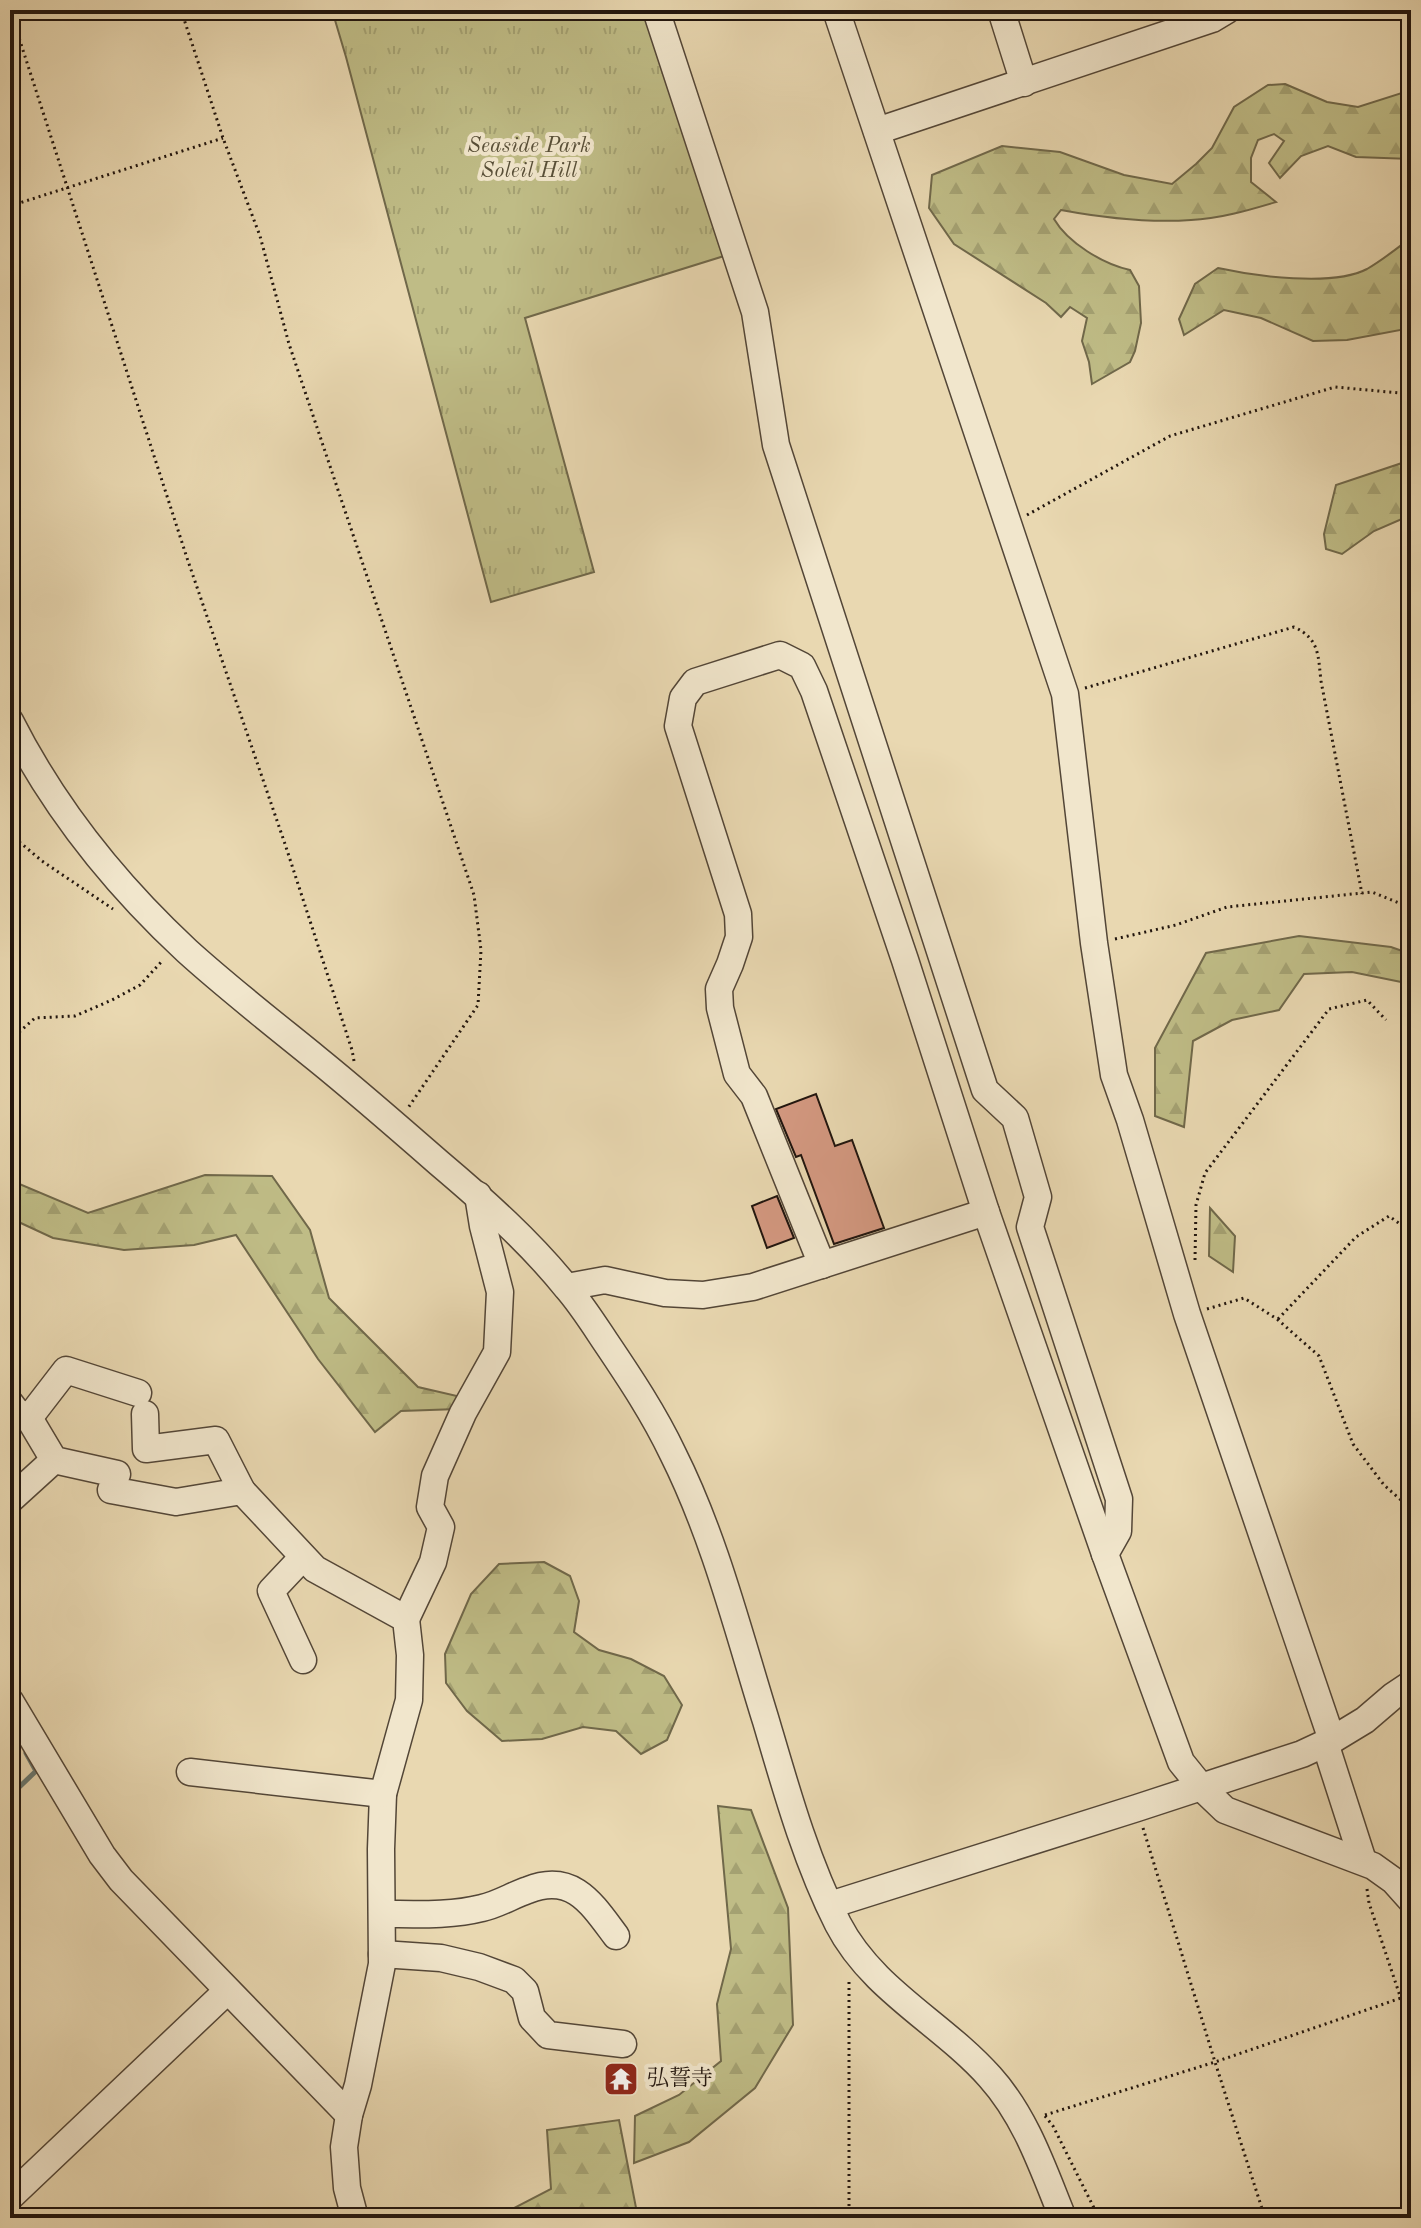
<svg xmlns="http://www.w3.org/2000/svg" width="1421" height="2228" viewBox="0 0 1421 2228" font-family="'Old Standard TT','Noto Serif JP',serif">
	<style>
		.forest { fill: url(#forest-firs); stroke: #70684a; stroke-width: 2 }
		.park { fill: url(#park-tufts); stroke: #70684a; stroke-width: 2 }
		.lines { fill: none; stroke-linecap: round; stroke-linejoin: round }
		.stream { stroke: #68776f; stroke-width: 5 }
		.building { fill: #d39880; stroke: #21150e; stroke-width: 2 }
		.minor-casing { stroke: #534637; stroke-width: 29 }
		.path { stroke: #21150e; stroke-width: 3; stroke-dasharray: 2 4; stroke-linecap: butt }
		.minor { stroke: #f1e6cc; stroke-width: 26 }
		.labels { text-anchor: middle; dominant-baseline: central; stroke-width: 8; stroke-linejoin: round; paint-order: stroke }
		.park-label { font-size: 22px; font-style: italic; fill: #584f38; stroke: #f1e6cc }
		.poi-label { font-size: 22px; fill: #21150e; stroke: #f1e6cc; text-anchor: start }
	</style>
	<defs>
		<pattern id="forest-firs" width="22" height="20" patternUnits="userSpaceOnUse" patternTransform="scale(2)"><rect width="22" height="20" fill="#bfbc86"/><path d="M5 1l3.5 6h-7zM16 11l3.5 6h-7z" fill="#a4a172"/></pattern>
		<pattern id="park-tufts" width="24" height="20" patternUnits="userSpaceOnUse" patternTransform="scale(2)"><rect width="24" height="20" fill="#bfbc86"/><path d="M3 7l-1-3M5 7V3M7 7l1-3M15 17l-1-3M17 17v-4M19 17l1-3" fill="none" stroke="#a4a172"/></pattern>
	</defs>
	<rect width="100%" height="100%" fill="#e9d8b1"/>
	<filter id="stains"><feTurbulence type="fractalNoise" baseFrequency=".0025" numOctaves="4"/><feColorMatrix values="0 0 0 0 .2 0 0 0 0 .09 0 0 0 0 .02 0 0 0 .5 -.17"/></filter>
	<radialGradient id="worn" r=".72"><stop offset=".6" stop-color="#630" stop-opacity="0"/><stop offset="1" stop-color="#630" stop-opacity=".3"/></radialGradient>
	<!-- forest -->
	<g class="forest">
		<path d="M1285 84 1327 102 1358 107 1411 90V159L1356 157 1328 146 1301 156 1280 178 1269 163 1284 141 1274 134 1258 140 1251 158V182L1276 202C1249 210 1219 219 1191 220 1148 223 1104 218 1061 210L1054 219C1068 243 1103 264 1130 270L1139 286 1141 323 1135 351 1130 362 1092 384 1089 362 1082 341 1087 318 1070 307 1061 317 1046 303 954 244 929 208 932 175 1002 146 1060 152 1124 175 1172 184 1196 164 1212 148 1234 107 1268 85Z"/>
		<path d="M1408 240H1411V328L1347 340 1313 341 1261 318 1224 310 1184 335 1179 319 1195 284 1218 268C1254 276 1333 287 1367 269 1381 261 1395 250 1408 240Z"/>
		<polygon points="1411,460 1411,515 1374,531 1342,554 1326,549 1324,534 1336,485"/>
		<polygon points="1299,936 1391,947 1411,954 1411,984 1352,972 1304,974 1279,1010 1232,1020 1193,1041 1184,1127 1155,1116 1155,1048 1206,953"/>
		<polygon points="205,1175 272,1176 310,1230 329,1298 418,1387 457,1396 458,1409 401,1411 375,1432 318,1359 236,1235 194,1245 124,1250 53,1238 10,1218 10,1180 88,1213"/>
		<polygon points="1210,1208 1235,1236 1233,1272 1209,1256"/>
		<polygon points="544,1562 570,1576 579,1601 574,1632 599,1650 631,1659 664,1676 682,1705 667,1740 641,1754 616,1731 583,1727 542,1739 502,1741 467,1711 446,1683 445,1654 471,1594 499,1564"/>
		<polygon points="718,1806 751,1810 788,1908 793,2025 755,2088 689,2142 634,2163 635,2116 679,2095 721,2061 717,2004 731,1949"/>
		<polygon points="619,2120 638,2218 522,2218 514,2208 551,2189 547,2130"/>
	</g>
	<!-- park -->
	<polygon class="park" points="332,10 645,10 724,256 525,318 594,572 491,602 346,57"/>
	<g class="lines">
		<!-- stream -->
		<polyline class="stream" points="10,1796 36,1771 26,1753"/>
	</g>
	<!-- building -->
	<g class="building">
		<polygon points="816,1094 835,1146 852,1140 884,1228 834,1244 801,1155 796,1157 776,1109"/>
		<polygon points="777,1196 794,1238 767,1248 752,1206"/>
	</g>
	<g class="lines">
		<!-- minor casing -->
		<g class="minor-casing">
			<g id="minor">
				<polyline points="656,10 755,312 776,445 985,1090 1015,1118 1038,1197 1030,1227 1119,1499 1118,1531 1105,1554 1181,1762 1202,1788 1225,1810 1373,1866 1394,1881 1411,1900"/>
				<polyline points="836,10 1065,694 1094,943 1114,1075 1130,1120 1187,1314 1332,1740"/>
				<polyline points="1001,10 1024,83"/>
				<polyline points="877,131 1212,19 1227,10"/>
				<path d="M10 721C54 808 116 885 187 951 229 989 274 1024 317 1059 359 1093 399 1128 439 1163 484 1201 530 1242 567 1288 581 1304 593 1323 605 1341 630 1378 654 1414 673 1454 715 1538 738 1631 766 1721 786 1789 806 1861 838 1924 872 1990 942 2023 990 2077 1026 2117 1043 2169 1063 2218"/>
				<polyline points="822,1265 754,1096 737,1074 720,1008 719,989 730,964 739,937 738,914 678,726 683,698 695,682 780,655 802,666 814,691 905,960 986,1212 1105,1554"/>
				<polyline points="567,1287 605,1280 665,1293 703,1295 753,1287 986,1212"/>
				<polyline points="10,1403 16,1411 29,1418 54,1460 117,1474 111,1490 176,1502 242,1491 315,1569 406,1619 410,1655 409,1700 383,1794 381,1849 382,1964 358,2085 349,2115 344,2147 347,2188 355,2218"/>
				<polyline points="145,1414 146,1449 216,1440 242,1491"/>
				<polyline points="29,1418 66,1370 138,1393"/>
				<polyline points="10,1500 54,1460"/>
				<polyline points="303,1557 271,1591 303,1660"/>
				<polyline points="406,1619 433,1562 441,1527 430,1507 435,1476 463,1413 497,1352 500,1292 483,1226 478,1195"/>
				<polyline points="10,1701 102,1855 121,1880 349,2115"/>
				<polyline points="1325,1743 1363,1861"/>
				<polyline points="190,1772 383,1794"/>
				<polyline points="830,1905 1137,1808 1302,1754 1332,1740 1365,1720 1393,1696 1411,1684"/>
				<path d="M383 1914C414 1914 451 1916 482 1908 497 1905 513 1895 528 1890 573 1872 592 1904 616 1936"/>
				<polyline points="382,1954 441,1958 479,1967 514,1980 525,1991 532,2018 548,2035 623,2044"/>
				<polyline points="10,2197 227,1991"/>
			</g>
		</g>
		<!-- path -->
		<g class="path">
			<polyline points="10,10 187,558 285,844 352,1050 354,1061"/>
			<polyline points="181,10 223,138 260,236 289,344 474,895 481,950 478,1005 408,1108"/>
			<polyline points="10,206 223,138"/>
			<polyline points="1027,515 1170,436 1335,387 1411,394"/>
			<path d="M1085 688 1294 627C1320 639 1318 656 1321 681L1362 894"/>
			<polyline points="10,834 42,861 113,909"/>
			<polyline points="1115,939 1176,925 1227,907 1372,892 1411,908"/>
			<polyline points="10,1040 35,1018 75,1016 112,1000 140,985 163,960"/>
			<polyline points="1195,1260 1196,1205 1205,1173 1329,1009 1367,1000 1386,1020"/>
			<polyline points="1207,1309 1244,1298 1277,1319 1319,1356 1353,1444 1384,1485 1411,1509"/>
			<polyline points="1278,1319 1356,1237 1389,1216 1411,1232"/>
			<polyline points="1143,1828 1215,2062 1265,2218"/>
			<polyline points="1367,1889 1369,1903 1411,2029"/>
			<polyline points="1045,2115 1215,2062 1401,1998"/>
			<polyline points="1045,2116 1053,2126 1099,2218"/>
			<polyline points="849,2218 849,1980"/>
		</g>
		<!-- minor -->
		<use href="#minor" class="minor"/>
	</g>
	<!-- icons -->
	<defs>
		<g id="temple-square" transform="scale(1.8)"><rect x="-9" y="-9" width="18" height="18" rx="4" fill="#8f2418" stroke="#f1e6cc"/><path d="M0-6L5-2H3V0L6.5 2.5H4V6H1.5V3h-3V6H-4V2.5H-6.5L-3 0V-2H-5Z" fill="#fff"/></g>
	</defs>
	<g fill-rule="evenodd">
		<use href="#temple-square" x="621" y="2079"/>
	</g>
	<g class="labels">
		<!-- park labels -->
		<g class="park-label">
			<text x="529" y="146">Seaside Park<tspan x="529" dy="25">Soleil Hill</tspan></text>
		</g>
		<!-- poi labels -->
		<g class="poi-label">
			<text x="647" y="2079">弘誓寺</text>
		</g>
	</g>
	<!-- margin -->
	<rect width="1421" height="2228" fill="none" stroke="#e9d8b1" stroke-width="40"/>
	<rect x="12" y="12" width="1397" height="2204" fill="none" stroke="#21150e" stroke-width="4"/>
	<rect x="20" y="20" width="1381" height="2188" fill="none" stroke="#21150e" stroke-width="2"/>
	<rect width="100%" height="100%" filter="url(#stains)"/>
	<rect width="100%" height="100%" fill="url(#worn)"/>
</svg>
